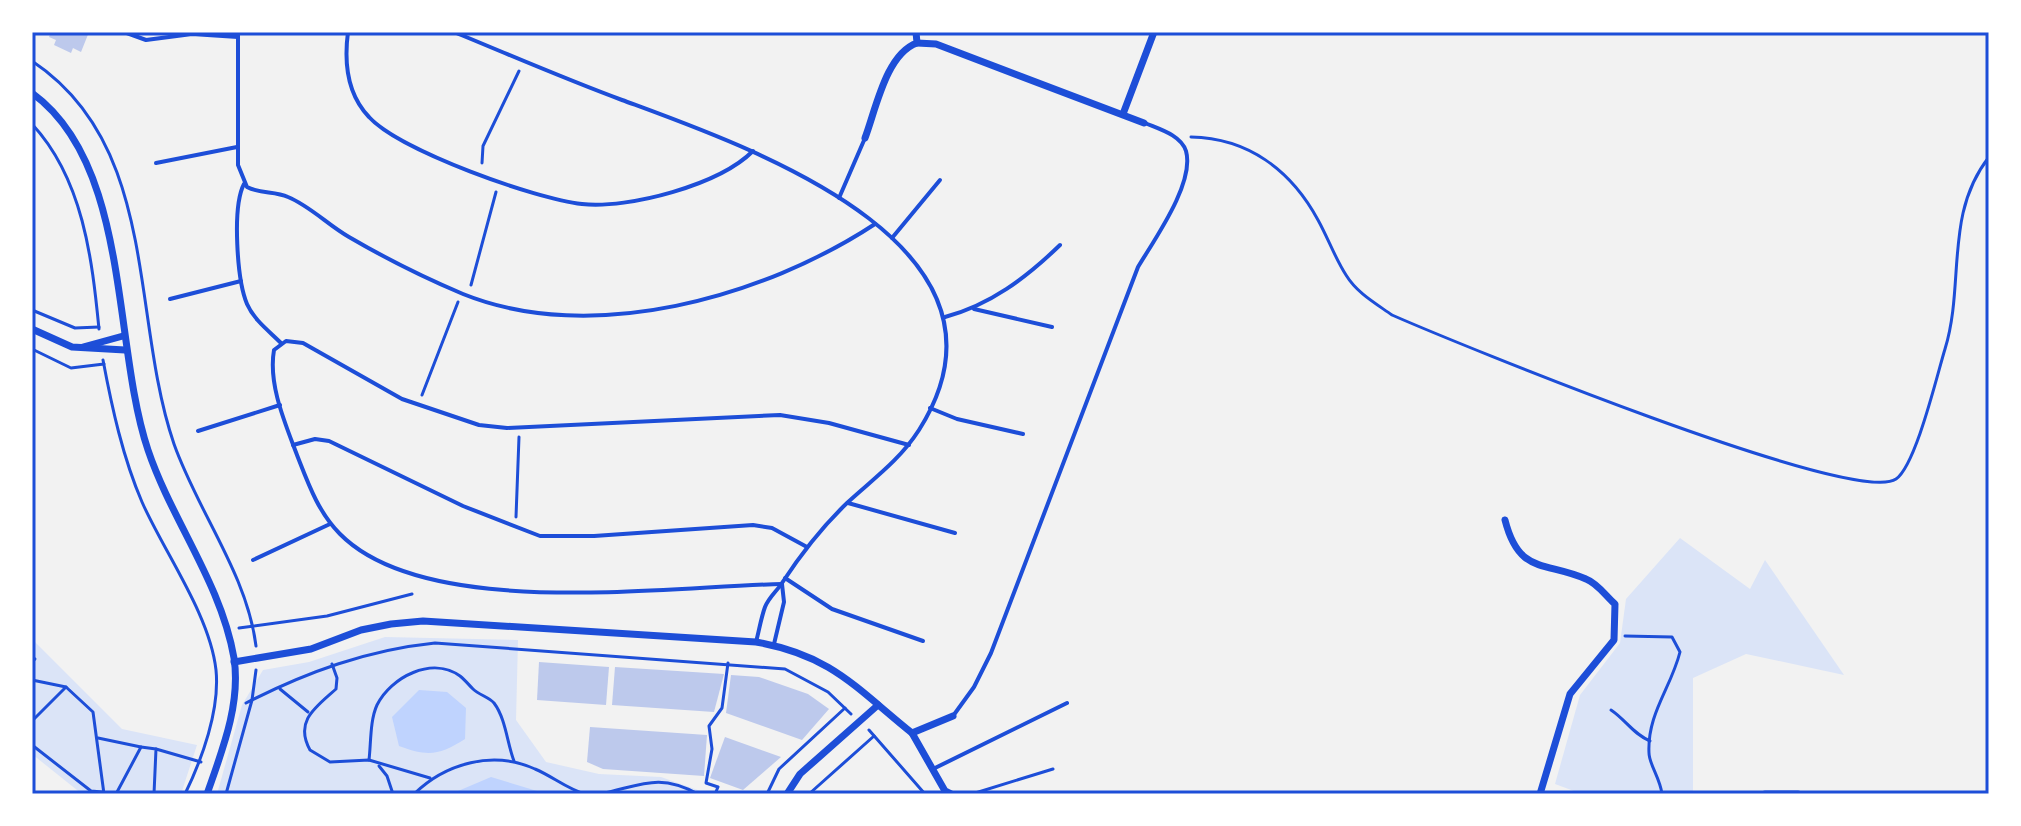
<svg xmlns="http://www.w3.org/2000/svg" width="2021" height="826" viewBox="0 0 2021 826" font-family="Overpass,sans-serif">
	<style>
		.green { fill: #dbe4f7 }
		.water { fill: #bfd3fe }
		.building { fill: #bdc9ec }
		.lines { fill: none; stroke-linecap: round; stroke-linejoin: round }
		.path { stroke: #1d4ed8; stroke-width: 3 }
		.service { stroke: #1d4ed8; stroke-width: 4 }
		.minor { stroke: #1d4ed8; stroke-width: 7 }
		.neatline { fill: none; stroke: #1d4ed8; stroke-width: 3 }
	</style>
	<rect width="100%" height="100%" fill="#f2f2f2"/>
	<!-- green -->
	<g class="green">
		<polygon points="1680,538 1750,589 1765,560 1844,675 1746,654 1693,678 1693,791 1582,794 1555,784 1580,695 1620,643 1626,599"/>
		<polygon points="385,637 518,640 516,720 546,762 599,774 661,777 709,794 217,794 242,705 263,670 309,662"/>
		<polygon points="32,639 122,729 197,745 181,794 82,794 32,754"/>
	</g>
	<!-- water -->
	<g class="water">
		<path d="M419 690 447 692 466 708 465 739C440 755 428 757 399 746L392 717Z"/>
		<polygon points="491,777 547,794 451,794"/>
	</g>
	<!-- building -->
	<g class="building">
		<polygon points="51,32 89,32 81,52 73,48 71,53 54,45 56,40 49,37"/>
		<polygon points="539,662 609,667 606,705 537,700"/>
		<polygon points="615,667 724,674 714,712 612,705"/>
		<polygon points="731,675 759,677 808,694 829,709 802,740 726,713"/>
		<polygon points="590,727 707,735 704,776 603,769 587,762"/>
		<polygon points="725,737 781,757 743,790 710,778"/>
	</g>
	<g class="lines">
		<!-- path -->
		<g class="path">
			<path d="M32 61C160 146 130 316 174 444 198 512 247 574 256 646"/>
			<path d="M32 124C83 179 92 258 99 329"/>
			<path d="M1191 137C1248 138 1291 170 1318 220 1328 238 1335 258 1346 275 1357 293 1375 303 1392 315 1456 343 1855 507 1896 479 1916 465 1937 375 1945 349 1965 284 1944 214 1989 157"/>
			<polyline points="482,163 483,146 519,71"/>
			<polyline points="471,285 496,192"/>
			<polyline points="32,310 75,328 99,327"/>
			<polyline points="32,349 71,368 104,364"/>
			<path d="M103 360C112 408 123 458 142 502 164 552 210 615 216 670 220 710 202 759 185 794"/>
			<polyline points="422,395 458,302"/>
			<polyline points="516,517 519,437"/>
			<polyline points="239,628 327,616 412,594"/>
			<path d="M1625 636 1672 637 1680 652C1671 688 1647 714 1649 753 1649 764 1660 778 1662 794"/>
			<polyline points="32,657 35,659 32,662"/>
			<path d="M332 664 337 678 336 689C316 707 294 721 310 750L330 762 369 760 430 778"/>
			<polyline points="32,680 66,687"/>
			<polyline points="280,689 308,712"/>
			<path d="M246 703C307 672 367 650 435 643L785 669 828 692 851 714"/>
			<path d="M1611 710C1626 720 1633 734 1650 741"/>
			<polyline points="32,721 66,687 93,712 104,794"/>
			<polyline points="869,730 925,794"/>
			<polyline points="98,738 141,747"/>
			<polyline points="32,745 91,791 102,792"/>
			<polyline points="156,749 201,762"/>
			<path d="M369 760C371 743 370 720 377 705 391 677 432 656 460 676 465 680 469 685 473 689 479 695 489 697 494 703 506 719 507 743 514 761"/>
			<polyline points="379,766 387,776 393,794"/>
			<polyline points="116,794 141,747 156,749 154,794"/>
			<polyline points="226,794 252,700 256,670"/>
			<path d="M414 794C446 763 493 750 535 769 552 776 567 789 585 794"/>
			<path d="M600 794C640 786 658 772 698 794"/>
			<polyline points="715,794 718,787 706,783 712,749 709,726 722,708 728,663"/>
			<polyline points="767,794 779,769 845,708"/>
			<polyline points="809,794 874,736"/>
			<polyline points="972,794 1053,769"/>
		</g>
		<!-- service -->
		<g class="service">
			<polyline points="124,32 146,40 192,34 238,37"/>
			<path d="M238 32V165L247 187C260 194 275 191 288 197 310 206 328 225 349 237 385 258 425 278 463 294 592 346 764 297 875 224"/>
			<path d="M348 32C344 62 347 94 369 117 400 151 536 199 582 204 629 209 719 185 753 151"/>
			<path d="M454 32C510 55 565 79 622 100 749 147 1036 245 919 430 899 461 873 479 847 503 822 527 801 554 782 583 777 591 769 597 765 607 761 618 759 631 756 642"/>
			<polyline points="156,163 237,147"/>
			<path d="M244 184C232 207 237 280 247 304 254 320 269 331 281 343"/>
			<polyline points="839,198 865,138"/>
			<polyline points="892,238 940,180"/>
			<polyline points="170,299 241,281"/>
			<polyline points="974,309 1052,327"/>
			<path d="M945 317C990 305 1026 278 1060 245"/>
			<polyline points="930,408 957,419 1023,434"/>
			<polyline points="198,431 280,405"/>
			<polyline points="293,445 315,439 329,441 463,506 540,536 594,536 753,525 772,528 807,547"/>
			<polyline points="848,503 955,533"/>
			<polyline points="253,560 330,524"/>
			<polyline points="785,578 832,609 923,641"/>
			<path d="M782 584C668 586 426 621 340 534 318 512 308 483 297 455 285 423 268 384 274 350L286 341 303 343 402 399 479 425 507 428 780 415 829 423 909 445"/>
			<polyline points="774,644 784,602 782,584"/>
			<path d="M953 716 974 687 991 653 1138 267C1154 240 1195 183 1186 151 1181 135 1159 129 1145 123"/>
			<polyline points="933,769 1067,703"/>
		</g>
		<!-- minor -->
		<g class="minor">
			<polyline points="917,43 936,44 1144,123"/>
			<path d="M32 93C131 165 112 343 148 450 172 521 221 583 234 658 241 704 222 751 207 794"/>
			<polyline points="1123,114 1154,32"/>
			<path d="M865 138C876 109 886 54 917 43L916 32"/>
			<polyline points="32,329 72,347 125,350"/>
			<polyline points="83,347 123,336"/>
			<path d="M1505 520C1519 575 1545 561 1586 579 1597 583 1606 596 1615 604L1614 640 1570 694 1540 794"/>
			<path d="M234 662 311 649 361 630 391 624 423 621 756 642C831 655 856 688 912 733"/>
			<polyline points="787,794 800,774 878,705"/>
			<polyline points="951,794 945,791 912,733 953,716"/>
			<polyline points="1765,794 1798,794"/>
		</g>
	</g>
	<!-- border -->
	<rect width="2021" height="826" fill="none" stroke="#ffffff" stroke-width="68"/>
	<rect x="34" y="34" width="1953" height="758" class="neatline"/>
</svg>
